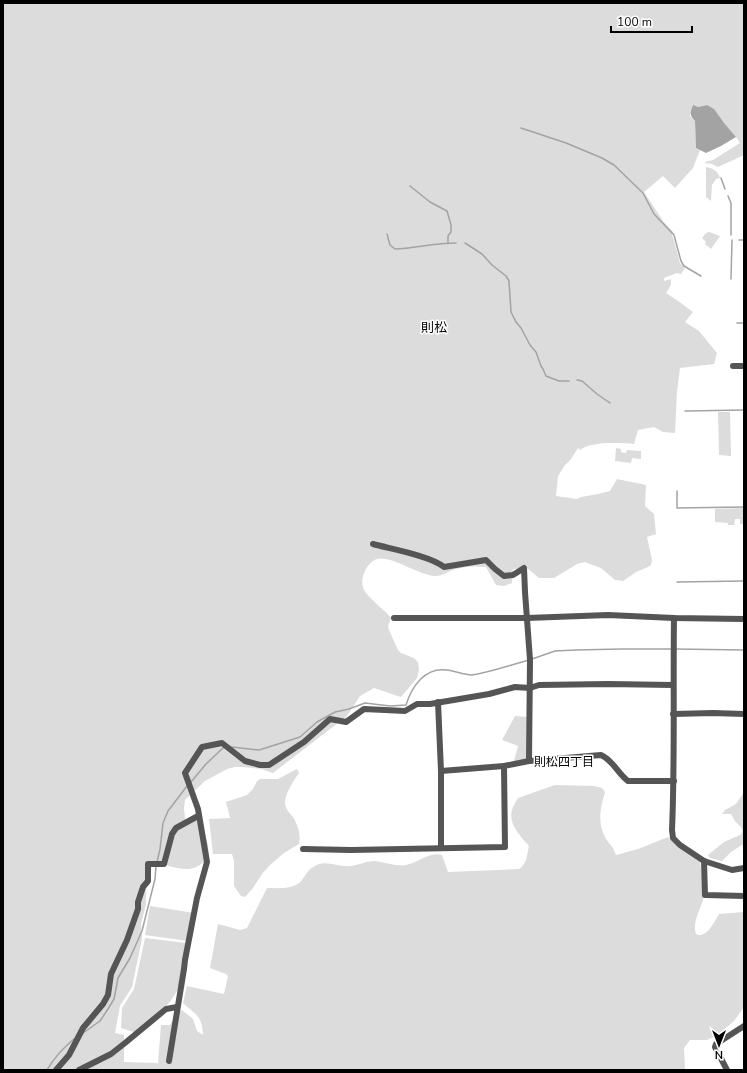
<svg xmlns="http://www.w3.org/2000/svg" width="747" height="1073" viewBox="0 0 747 1073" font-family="'Nunito Sans','Noto Sans JP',sans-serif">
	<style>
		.green { fill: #dcdcdc }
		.water { fill: #a3a3a3 }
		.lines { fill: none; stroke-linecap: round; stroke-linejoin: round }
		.stream { stroke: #a3a3a3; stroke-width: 1.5 }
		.minor { stroke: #555; stroke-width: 6 }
		.labels { text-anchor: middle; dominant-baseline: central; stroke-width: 3; stroke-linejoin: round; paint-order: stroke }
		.neighbourhood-label { font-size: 12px; fill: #000; stroke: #fff }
		.quarter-label { font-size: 13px; fill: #000; stroke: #fff }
	</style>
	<rect width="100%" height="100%" fill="#fff"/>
	<!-- green -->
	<g class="green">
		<path d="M3 3H744V155L718 167 712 164 705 163V162L713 160 740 143 736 137 707 105 698 107 690 113V116L695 121 696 148 700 150 693 168 675 188 663 176 644 192 663 221 673 232 672 236 673 237 680 263 685 268 681 274 677 273 664 278V281L671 279V285L666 293 681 303 693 312 685 322 699 331 717 353 714 364 680 368 677 392 675 433 663 432 654 427 638 430 634 444C620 443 591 441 580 450L578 448 571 459 565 465 558 476 556 496 577 499 581 497 598 494 610 491 617 479 646 485 645 506 654 514 656 534 647 537 652 560 651 565 648 567 636 572 623 581 615 580 601 568 585 562 577 564 554 578H539L527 568 513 569 512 583 504 586 496 585 486 567C475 566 467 566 456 569 448 571 444 576 435 576 418 575 391 555 377 559 373 560 368 565 366 569 363 574 361 581 363 587 365 596 385 610 391 618L388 626 389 630 398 650 401 653 414 658 418 662 419 670 417 678 401 697 374 688 360 696 347 716 273 773 261 769 244 767H235L227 769 205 781 185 800 184 808 185 819 201 818 208 845 209 858C205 861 202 864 198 866 183 875 163 861 147 863L146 904 141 924 142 939 132 987 120 1006 115 1033 124 1035V1062L158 1063 161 1025H170L174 1018V1014L182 1010 193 1019 197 1031 203 1035C202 1015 196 1015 183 1003L187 986 224 994 228 976 226 974 210 968 218 924 240 930 247 928 267 888C278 888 294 890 302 880 308 872 307 870 317 865 327 860 340 868 351 866 359 865 366 861 375 861 382 862 400 867 406 865 417 863 430 851 442 855L448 872 519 869C527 864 527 854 529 846 520 836 508 824 512 810 513 806 516 802 518 798L555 785 594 786 602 788 605 792C600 809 597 823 606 839 610 845 613 846 616 855L638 849 668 837 679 847 700 862C701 871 705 893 703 900 700 910 692 923 696 934 707 939 714 922 719 914L744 912V1007L734 1021 718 1035 707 1040H690L684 1048 685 1068 684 1070H3Z"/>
		<path d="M706 167C713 168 718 171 720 178L716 179 712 185 711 201 706 197Z"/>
		<polygon points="709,232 720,236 711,249 705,244 706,242 702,238 706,233"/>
		<polygon points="718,412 730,412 731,456 719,455"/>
		<polygon points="616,448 621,449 621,452 626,453 627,450 641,451 641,459 632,458 631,463 615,461"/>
		<polygon points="744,508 744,524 740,524 740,519 735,519 734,525 728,525 728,523 715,522 715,509"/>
		<polygon points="515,716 528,717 527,760 514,761 518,746 502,740"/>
		<path d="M297 769 299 773C294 780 284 795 285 804 286 810 290 813 293 817 298 825 301 835 299 844L284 853 271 864 262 874 253 888 245 897 241 896 234 886V861L232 854H213L209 819 230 818 226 802 247 795 253 789 257 781 260 779H278Z"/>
		<polygon points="744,792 743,816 744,845 742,845 731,852 722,861 710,858 708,855 724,842 740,835 742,833 742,830 741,827 735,821 731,814 722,814 725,810 736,804"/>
		<polygon points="150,906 194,913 188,941 145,935"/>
		<polygon points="145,938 186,943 179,988 169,1003 136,1033 121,1028 122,1008 134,989"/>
	</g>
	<!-- water -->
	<path class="water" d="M693 105 698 107 707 105 714 109 724 123 736 137 721 146 706 153 696 148 695 121C689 114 690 114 693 105Z"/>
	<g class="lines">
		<!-- stream -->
		<g class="stream">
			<polyline points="521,128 566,143 602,158 614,165 643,193 654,214 674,235 681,261 684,266 701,276"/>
			<polyline points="721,178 725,189"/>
			<polyline points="410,186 430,202 447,211 451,225 451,232 448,236 448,243"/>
			<polyline points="728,196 731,203 731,235"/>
			<path d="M387 234 390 245 395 249C415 248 435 243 456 243"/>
			<polyline points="739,240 744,240"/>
			<polyline points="465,243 482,254 492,265 506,276 509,281 511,312 516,322 521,328 530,345 536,352 541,366 543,369 546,376 559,381 569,381"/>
			<polyline points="731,279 732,240"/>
			<polyline points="737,323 744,323"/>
			<polyline points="577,380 582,381 597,394 610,403"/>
			<polyline points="685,411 744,410"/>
			<polyline points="677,491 677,508 744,507"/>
			<polyline points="677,582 744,581"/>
			<polyline points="675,649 744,650"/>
			<polyline points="532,659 555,651 576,650 621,649 671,649"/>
			<path d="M232 747 259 750 275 745 300 737 317 722 335 712 349 709 365 703 390 706 406 705C412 686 425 667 447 670 455 671 464 675 472 675 491 672 510 665 529 660"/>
			<polyline points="191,782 206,764 224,747"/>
			<polyline points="157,862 160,849 163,823 168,811 187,786"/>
			<polyline points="83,1033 100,1021 108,1009 114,999 118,978 130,958 142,931 155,879 156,866"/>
			<path d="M47 1070C54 1058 63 1048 74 1039"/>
		</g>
		<!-- minor -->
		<g class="minor">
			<polyline points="733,366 744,366"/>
			<path d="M373 544C391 549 431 556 444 567L486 560 495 569 504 576 513 575 524 568 525 592 530 660 529 761"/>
			<polyline points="394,618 527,618 608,615 674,618 744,619"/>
			<path d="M674 618C673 689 675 760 672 830L673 838 680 845 704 861 732 870 744 868"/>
			<polyline points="438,702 441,771 441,847"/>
			<polyline points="673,714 713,713 744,714"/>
			<path d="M441 771 504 766 529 761 601 755C613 760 618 774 628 781H674"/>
			<polyline points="303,849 351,850 505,847 504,766"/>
			<polyline points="704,861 705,895 744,896"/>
			<polyline points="169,1061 184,969 185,960 197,898 207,862 198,809 185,773 202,747 222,743 245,761 260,765 269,765 304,742 330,719 346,722 364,709 405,711 417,704 430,704 489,694 515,687 530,688 539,685 608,684 673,685"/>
			<polyline points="56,1070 69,1055 83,1028 103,1004 108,995 111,974 127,940 138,909 138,902 143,887 148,881 148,864 164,864 172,834 176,828 198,816"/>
			<polyline points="79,1070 111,1054 125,1043 166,1009 177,1007"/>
			<polyline points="727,1070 715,1047 716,1044 744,1026"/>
		</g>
	</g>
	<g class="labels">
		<!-- neighbourhood labels -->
		<g class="neighbourhood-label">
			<text x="564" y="762">則松四丁目</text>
		</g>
		<!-- quarter labels -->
		<g class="quarter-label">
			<text x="434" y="328">則松</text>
		</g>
	</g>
	<!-- border -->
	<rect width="747" height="1073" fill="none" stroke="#000000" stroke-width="8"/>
	<!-- north arrow -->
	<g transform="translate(719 1045) rotate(180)" stroke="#ffffff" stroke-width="3" paint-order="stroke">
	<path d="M0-3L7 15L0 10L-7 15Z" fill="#000000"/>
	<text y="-6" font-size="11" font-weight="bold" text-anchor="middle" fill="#000000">N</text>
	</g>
	<!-- scale -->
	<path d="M611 26v6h81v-6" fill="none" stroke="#000000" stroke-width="2"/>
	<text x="617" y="26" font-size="12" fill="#000000" stroke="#ffffff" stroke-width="3" paint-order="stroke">100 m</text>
</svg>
